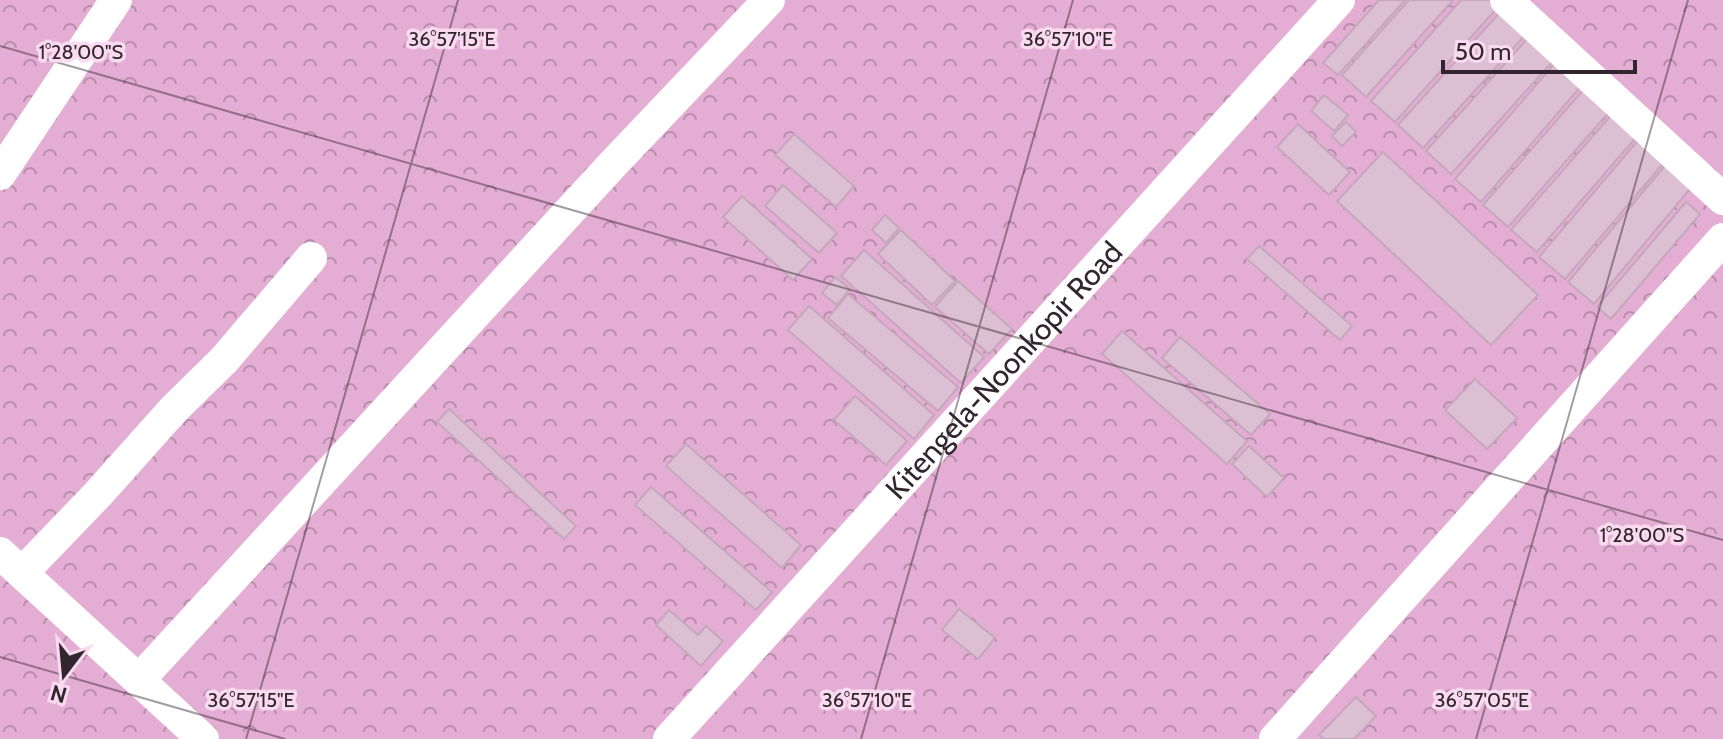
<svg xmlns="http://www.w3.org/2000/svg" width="1723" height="739" viewBox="0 0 1723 739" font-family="Cabin,sans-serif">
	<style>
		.park { fill: url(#park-crowns) }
		.building { fill: #ddbfd4; stroke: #c5a8bc; stroke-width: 2 }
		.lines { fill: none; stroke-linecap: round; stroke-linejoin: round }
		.minor { stroke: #fff; stroke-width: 32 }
		.ticks { fill: none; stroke: #32262e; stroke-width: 2; stroke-opacity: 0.45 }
		.labels { text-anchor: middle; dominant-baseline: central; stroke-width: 7; stroke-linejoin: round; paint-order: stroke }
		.street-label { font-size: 30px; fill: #32262e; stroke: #f9daef }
		.ticks-label { font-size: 20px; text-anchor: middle; fill: #32262e; stroke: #f9daef; stroke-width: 7; stroke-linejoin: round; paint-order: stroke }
	</style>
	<defs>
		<pattern id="park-crowns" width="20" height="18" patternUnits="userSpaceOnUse" patternTransform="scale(2)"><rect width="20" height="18" fill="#e4add4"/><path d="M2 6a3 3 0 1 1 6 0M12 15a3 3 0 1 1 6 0" fill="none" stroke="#b98dac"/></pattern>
	</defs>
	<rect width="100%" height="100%" fill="#f9daef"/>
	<!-- park -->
	<rect class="park" x="0" y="0" width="1723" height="739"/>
	<!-- building -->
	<g class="building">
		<polygon points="1379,0 1405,0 1338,75 1323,63"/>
		<polygon points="1409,0 1453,0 1366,97 1342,75"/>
		<polygon points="1461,0 1490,0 1498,7 1395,122 1371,101"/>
		<polygon points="1502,10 1527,33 1423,148 1398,125"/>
		<polygon points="1529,37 1554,60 1451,174 1426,151"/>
		<polygon points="1556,62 1582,85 1481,202 1455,179"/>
		<polygon points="1585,88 1611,110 1508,227 1483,205"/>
		<polygon points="1324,95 1348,115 1334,131 1311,111"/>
		<polygon points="1613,113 1638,135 1537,252 1511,230"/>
		<polygon points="1346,122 1356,132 1342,146 1332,136"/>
		<polygon points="1298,124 1350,172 1329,195 1277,147"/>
		<polygon points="794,134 854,186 836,207 775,155"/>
		<polygon points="1640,138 1666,160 1565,279 1539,257"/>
		<polygon points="1383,152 1538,295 1491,345 1337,201"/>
		<polygon points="1668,162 1694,184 1594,304 1568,282"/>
		<polygon points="783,185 837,233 819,253 765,206"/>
		<polygon points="742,196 812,259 793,280 723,217"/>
		<polygon points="1686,202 1700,214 1611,319 1597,307"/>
		<polygon points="885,215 899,228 886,243 872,230"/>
		<polygon points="901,230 955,281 932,305 878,254"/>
		<polygon points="1259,246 1352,326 1340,340 1247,259"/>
		<polygon points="864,250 984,357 961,383 841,276"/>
		<polygon points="835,277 850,289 837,305 822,293"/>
		<polygon points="958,281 1012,329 989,354 935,307"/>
		<polygon points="848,294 958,387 938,411 828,318"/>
		<polygon points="809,306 934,415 914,439 788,330"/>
		<polygon points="1122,331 1247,441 1227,464 1102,354"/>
		<polygon points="1180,337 1270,414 1251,435 1162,358"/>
		<polygon points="1475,379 1517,418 1487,449 1445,410"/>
		<polygon points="855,396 907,441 886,465 834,420"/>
		<polygon points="449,409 576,526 564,539 437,422"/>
		<polygon points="686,444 801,545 782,568 666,466"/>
		<polygon points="1249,446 1284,478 1267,497 1232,464"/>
		<polygon points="651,487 772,592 756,610 635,505"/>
		<polygon points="959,609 995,638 978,659 942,630"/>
		<polygon points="669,610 698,635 706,626 723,641 701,666 656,625"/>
		<polygon points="1356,697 1376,716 1354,739 1324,739 1319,735"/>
	</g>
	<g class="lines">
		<!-- minor -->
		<g class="minor">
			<polyline points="1506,0 1723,199"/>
			<polyline points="0,174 116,0"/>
			<polyline points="0,553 203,739"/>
			<polyline points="22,573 98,494 174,409 224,360 311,258"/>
			<polyline points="139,680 612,165 769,0"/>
			<path id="s1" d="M669 739 1339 0"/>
			<polyline points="1275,739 1723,239"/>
		</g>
	</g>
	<!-- ticks -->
	<path class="ticks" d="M0 46 1723 540M0 657 285 739M246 739 458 0M861 739 1073 0M1476 739 1688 0"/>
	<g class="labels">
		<!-- street labels -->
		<g class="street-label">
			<text stroke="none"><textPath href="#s1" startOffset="498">Kitengela-Noonkopir Road</textPath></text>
		</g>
	</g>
	<g class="ticks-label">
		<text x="452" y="46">36°57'15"E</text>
		<text x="1068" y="46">36°57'10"E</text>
		<text x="81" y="59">1°28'00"S</text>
		<text x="1642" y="542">1°28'00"S</text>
		<text x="251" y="707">36°57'15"E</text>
		<text x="867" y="707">36°57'10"E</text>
		<text x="1482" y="707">36°57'05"E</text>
	</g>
	<!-- north arrow -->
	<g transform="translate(64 675) rotate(196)" stroke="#f9daef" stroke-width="6" paint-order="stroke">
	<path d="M0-6L14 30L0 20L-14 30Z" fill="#32262e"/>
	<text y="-12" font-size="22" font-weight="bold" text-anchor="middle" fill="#32262e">N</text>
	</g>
	<!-- scale -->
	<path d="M1443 60v12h192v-12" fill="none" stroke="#32262e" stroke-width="4"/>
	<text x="1455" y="60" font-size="24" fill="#32262e" stroke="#f9daef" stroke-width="6" paint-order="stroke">50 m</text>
</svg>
